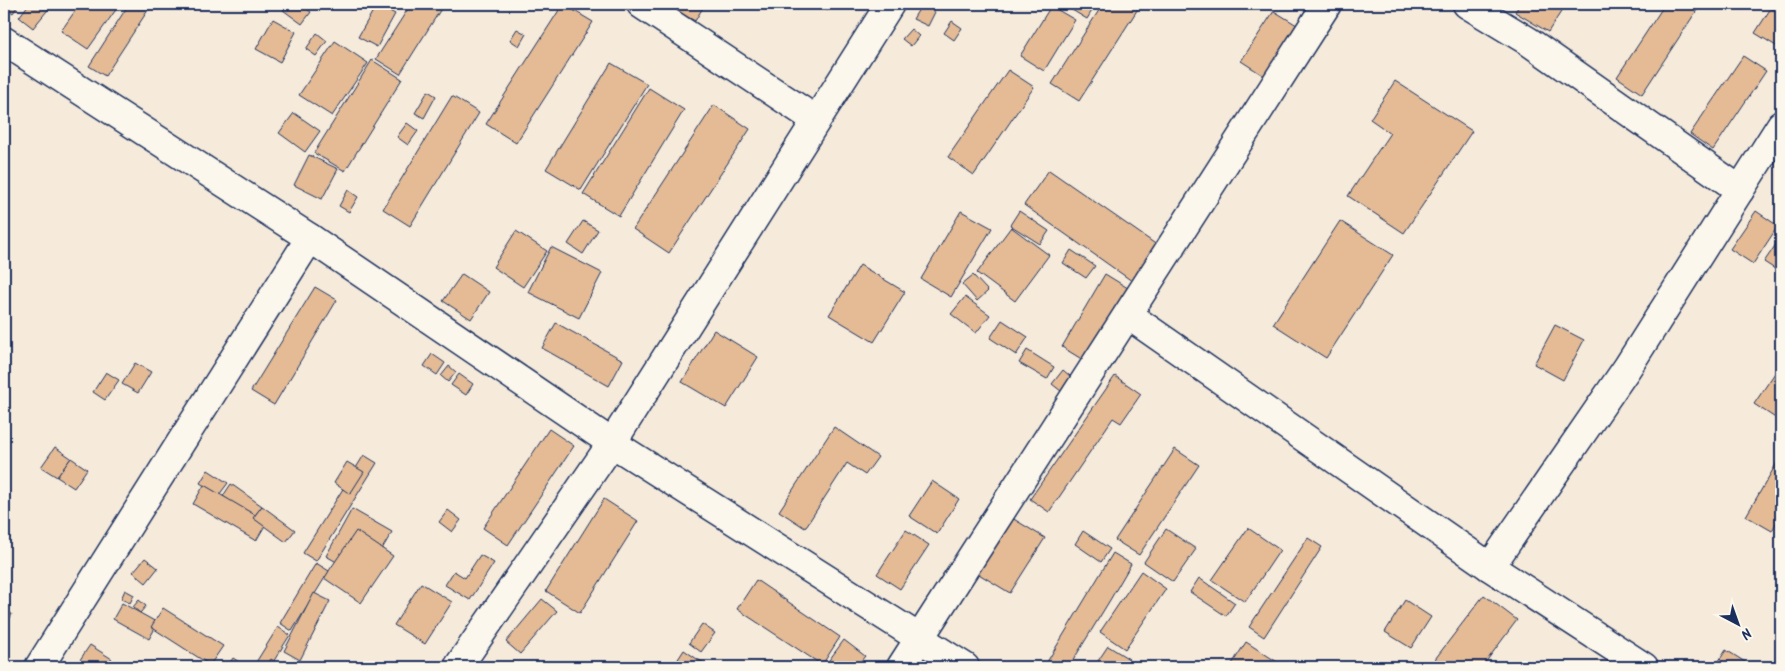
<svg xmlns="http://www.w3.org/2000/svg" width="1785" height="671" viewBox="0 0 1785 671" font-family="Kalam,sans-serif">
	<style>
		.building { fill: #e4bb95; stroke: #1b2f5e }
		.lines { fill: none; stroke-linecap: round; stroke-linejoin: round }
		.minor-casing { stroke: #1b2f5e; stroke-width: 31 }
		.minor { stroke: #fbf7ec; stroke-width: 28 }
	</style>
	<rect width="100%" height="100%" fill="#f6ebdb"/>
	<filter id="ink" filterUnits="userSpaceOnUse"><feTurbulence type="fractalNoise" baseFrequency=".02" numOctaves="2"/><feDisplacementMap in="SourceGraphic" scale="10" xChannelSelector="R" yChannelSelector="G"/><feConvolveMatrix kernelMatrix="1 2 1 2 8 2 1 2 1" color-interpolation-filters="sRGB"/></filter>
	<g filter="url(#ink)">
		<!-- building -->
		<g class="building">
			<polygon points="4,4 19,4 13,13 4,7"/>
			<polygon points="29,4 47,4 51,6 33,28 19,17"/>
			<polygon points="80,4 120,4 88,49 61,31"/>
			<polygon points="129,4 152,4 105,76 89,66"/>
			<polygon points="288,4 300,4 311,12 302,24 283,10"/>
			<polygon points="377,4 395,14 377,47 358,37"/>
			<polygon points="389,4 400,4 397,9"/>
			<polygon points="411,4 444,4 400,74 376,59"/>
			<polygon points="563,4 593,22 516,143 486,124"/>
			<polygon points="664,4 705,4 695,21"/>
			<polygon points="817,4 831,4 827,10"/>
			<polygon points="922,4 935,12 928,26 913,19"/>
			<polygon points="1062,4 1096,4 1087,19"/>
			<polygon points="1103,4 1141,4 1079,101 1052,84"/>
			<polygon points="1520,4 1566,4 1548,32 1515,12"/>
			<polygon points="1665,4 1701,4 1642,94 1617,77"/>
			<polygon points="1731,4 1741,4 1738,9"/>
			<polygon points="1051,6 1075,20 1044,71 1020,56"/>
			<polygon points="1771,8 1781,14 1781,49 1755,33"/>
			<polygon points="1274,11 1305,30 1272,81 1241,61"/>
			<polygon points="273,19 296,32 280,62 256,49"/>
			<polygon points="952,21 962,28 954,40 944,33"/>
			<polygon points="517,29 526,34 519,46 510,40"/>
			<polygon points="911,29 919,36 911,46 902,39"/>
			<polygon points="317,33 327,41 316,56 306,49"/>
			<polygon points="335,41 368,63 332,116 299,95"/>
			<polygon points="1743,56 1766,71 1713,150 1690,134"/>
			<polygon points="372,60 402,79 345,171 314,153"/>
			<polygon points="611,63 647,84 581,190 546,169"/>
			<polygon points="1008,70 1034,87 974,175 948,157"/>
			<polygon points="1395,81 1472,131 1404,233 1348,196 1390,133 1370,119"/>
			<polygon points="649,88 684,110 619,216 583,194"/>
			<polygon points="428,91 436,96 424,118 415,113"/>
			<polygon points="452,96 479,113 410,226 383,209"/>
			<polygon points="714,105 750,129 669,253 633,229"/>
			<polygon points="294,113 320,131 305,152 279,133"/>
			<polygon points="407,123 418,131 408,145 397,137"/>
			<polygon points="309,155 338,169 322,199 294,185"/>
			<polygon points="1049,170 1164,250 1139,286 1024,205"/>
			<polygon points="348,190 358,197 349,212 339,206"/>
			<polygon points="961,211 992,228 951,297 921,279"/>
			<polygon points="1019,211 1049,231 1040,244 1010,225"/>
			<polygon points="1756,211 1778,226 1753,264 1730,249"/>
			<polygon points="583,221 598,230 583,254 568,244"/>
			<polygon points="1340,221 1393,255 1326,358 1273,324"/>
			<polygon points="1011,227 1049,255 1015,301 977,273"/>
			<polygon points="516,231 547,251 523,287 493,267"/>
			<polygon points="1781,237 1781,266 1778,271 1764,262"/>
			<polygon points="551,247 602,273 579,318 528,292"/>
			<polygon points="1071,250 1095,266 1086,278 1063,263"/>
			<polygon points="860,265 905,292 874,342 829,315"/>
			<polygon points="462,274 489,292 471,319 443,301"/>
			<polygon points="1105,274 1131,290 1088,363 1062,347"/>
			<polygon points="973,275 988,291 977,301 962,284"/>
			<polygon points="315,287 337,300 274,405 251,391"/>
			<polygon points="965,297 990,315 976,333 951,314"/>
			<polygon points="1002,320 1028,337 1016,355 990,338"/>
			<polygon points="556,323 623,360 609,386 542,348"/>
			<polygon points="1555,325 1584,340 1563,380 1534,364"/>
			<polygon points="714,330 758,357 726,408 682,382"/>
			<polygon points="1027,350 1054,367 1047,379 1019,363"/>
			<polygon points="432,354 445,363 437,375 424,366"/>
			<polygon points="135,363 151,372 138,393 122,384"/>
			<polygon points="1781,364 1781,419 1780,421 1754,404"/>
			<polygon points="449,366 456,372 448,382 441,376"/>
			<polygon points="1063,370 1077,382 1066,395 1052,384"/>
			<polygon points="106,372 119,380 105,400 93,392"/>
			<polygon points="459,374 473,384 466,395 451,385"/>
			<polygon points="1115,376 1141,394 1121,423 1113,418 1049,512 1030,499"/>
			<polygon points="834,427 878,457 865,475 847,463 805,528 779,511"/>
			<polygon points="549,429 574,446 508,545 483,528"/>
			<polygon points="55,447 71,458 57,477 41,467"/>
			<polygon points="1175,449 1199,465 1139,555 1115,540"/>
			<polygon points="364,455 377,463 316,561 303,553"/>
			<polygon points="1781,456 1781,514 1772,531 1746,516"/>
			<polygon points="71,458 87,469 74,488 57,477"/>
			<polygon points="347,462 364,472 350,494 334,483"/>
			<polygon points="208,470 228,483 219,495 200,483"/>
			<polygon points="932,481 959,499 937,534 909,516"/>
			<polygon points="231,484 262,506 253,518 223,496"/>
			<polygon points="204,485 267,522 256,541 193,504"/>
			<polygon points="604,499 638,521 580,613 546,591"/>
			<polygon points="262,506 295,530 286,542 253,518"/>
			<polygon points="352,509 392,532 365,578 326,556"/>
			<polygon points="448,510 461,520 452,532 439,522"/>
			<polygon points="1012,518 1045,538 1010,593 977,573"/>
			<polygon points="1248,528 1280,550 1245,602 1212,580"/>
			<polygon points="1166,529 1196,549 1173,582 1144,562"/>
			<polygon points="906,530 929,545 900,589 877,574"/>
			<polygon points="356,531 393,556 361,603 324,578"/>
			<polygon points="1083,531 1110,549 1101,562 1075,544"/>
			<polygon points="1308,538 1322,547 1264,637 1249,627"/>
			<polygon points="1113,553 1131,564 1110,600 1069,667 1044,667"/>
			<polygon points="480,555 494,563 470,600 445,585 454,571 465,578"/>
			<polygon points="145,558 158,568 146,583 133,572"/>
			<polygon points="316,563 329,571 292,631 280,623"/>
			<polygon points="1141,571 1166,589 1125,649 1100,632"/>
			<polygon points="1199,578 1235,603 1226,616 1190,592"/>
			<polygon points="756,580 840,637 822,665 737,609"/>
			<polygon points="421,583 452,602 425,644 394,625"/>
			<polygon points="125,590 134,595 130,603 121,599"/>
			<polygon points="314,593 330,601 300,660 284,651"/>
			<polygon points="1484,595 1517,620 1482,667 1429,667"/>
			<polygon points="542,599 557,611 520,654 506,642"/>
			<polygon points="139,600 146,606 140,613 133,607"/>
			<polygon points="1405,600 1431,617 1411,648 1385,632"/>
			<polygon points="122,603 158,623 149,639 113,619"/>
			<polygon points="163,608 223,646 210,665 151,627"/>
			<polygon points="4,610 12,614 4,630"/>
			<polygon points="702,624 715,633 701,652 689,643"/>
			<polygon points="278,627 290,635 270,667 253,667"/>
			<polygon points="844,640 865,656 856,667 824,667"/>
			<polygon points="1246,642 1285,667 1230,667"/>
			<polygon points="90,645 112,659 107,667 75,667"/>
			<polygon points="1108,646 1129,659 1123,667 1094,667"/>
			<polygon points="684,650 697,659 711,667 673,667"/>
			<polygon points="1726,650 1753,667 1715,667"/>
			<polygon points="1781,655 1781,667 1773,667"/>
			<polygon points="233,658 247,667 227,667"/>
			<polygon points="271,659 282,667 265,667"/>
		</g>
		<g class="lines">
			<!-- minor casing -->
			<g class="minor-casing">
				<g id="minor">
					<polyline points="641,4 816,120"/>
					<polyline points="1467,4 1528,41 1740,190"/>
					<polyline points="4,41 310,238 612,443 965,667"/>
					<polyline points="1128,315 1490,567 1644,667"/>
					<polyline points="1490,567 1627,368 1781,125"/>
					<polyline points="39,667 310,238"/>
					<polyline points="458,667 612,443 890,4"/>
					<polyline points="901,667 1327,4"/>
				</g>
			</g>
			<!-- minor -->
			<use href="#minor" class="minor"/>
		</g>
	</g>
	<!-- margin -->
	<rect width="1785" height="671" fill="none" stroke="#fbf7ec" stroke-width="20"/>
	<rect x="10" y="10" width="1765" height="651" fill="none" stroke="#1b2f5e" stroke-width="2" filter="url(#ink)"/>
	<!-- north arrow -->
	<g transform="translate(1738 624) rotate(139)" stroke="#fbf7ec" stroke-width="4" paint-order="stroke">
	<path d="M0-4L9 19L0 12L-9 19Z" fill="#1b2f5e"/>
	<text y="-8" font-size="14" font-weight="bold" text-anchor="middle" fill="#1b2f5e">N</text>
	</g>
</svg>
